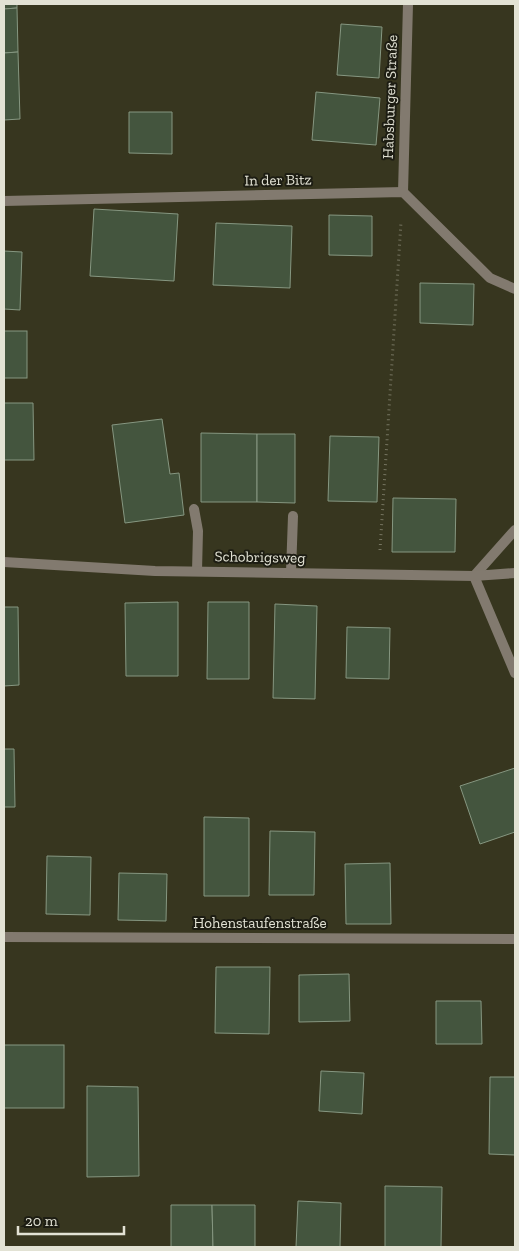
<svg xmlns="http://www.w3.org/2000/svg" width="519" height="1251" viewBox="0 0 519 1251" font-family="'Zilla Slab',serif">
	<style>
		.building { fill: #44553e; stroke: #869781 }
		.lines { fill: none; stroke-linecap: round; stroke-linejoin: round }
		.path { stroke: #767561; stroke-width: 3; stroke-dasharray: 1 4; stroke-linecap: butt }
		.service { stroke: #827a6f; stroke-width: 10 }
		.minor { stroke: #827a6f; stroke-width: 10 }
		.labels { text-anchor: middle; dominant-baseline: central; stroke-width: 4; stroke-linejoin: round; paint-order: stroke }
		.street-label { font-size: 15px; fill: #e2e2d4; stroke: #1d1d13 }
	</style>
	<rect width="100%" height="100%" fill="#37361f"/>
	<!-- building -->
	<g class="building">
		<polygon points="4,4 17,4 17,8 4,9"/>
		<polygon points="17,8 18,52 4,53 4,9"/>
		<polygon points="341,24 382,27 379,78 337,75"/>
		<polygon points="18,52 20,119 4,120 4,53"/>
		<polygon points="316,92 380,98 376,145 312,140"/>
		<polygon points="129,112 172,112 172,154 129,153"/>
		<polygon points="94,209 178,214 174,281 90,276"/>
		<polygon points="329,215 372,216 372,256 329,255"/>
		<polygon points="216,223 292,226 290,288 213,285"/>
		<polygon points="4,251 22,252 20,310 4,309"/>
		<polygon points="420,283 474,284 473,325 420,323"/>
		<rect x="4" y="331" width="23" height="47"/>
		<polygon points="4,403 33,403 34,460 4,460"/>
		<polygon points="162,419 170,474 179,473 184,515 125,523 112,425"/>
		<polygon points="201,433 257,434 257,502 201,502"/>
		<polygon points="257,434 295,434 295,503 257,502"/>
		<polygon points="330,436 379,437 377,502 328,501"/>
		<polygon points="393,498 456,499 455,552 392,552"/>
		<polygon points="178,602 178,676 126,676 125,603"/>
		<polygon points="208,602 249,602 249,679 207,679"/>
		<polygon points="275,604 317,606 315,699 273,698"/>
		<polygon points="4,607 18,607 19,685 4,686"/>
		<polygon points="347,627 390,628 389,679 346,678"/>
		<polygon points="4,749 14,749 15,807 4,807"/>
		<polygon points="515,768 515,832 480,844 460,786"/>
		<polygon points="204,817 249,818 249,896 204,896"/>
		<polygon points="270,831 315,832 314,895 269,895"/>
		<polygon points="47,856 91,857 90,915 46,914"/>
		<polygon points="390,863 391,924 346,924 345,864"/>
		<polygon points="119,873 167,874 166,921 118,920"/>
		<polygon points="216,967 270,967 269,1034 215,1033"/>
		<polygon points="349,974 350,1021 299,1022 299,975"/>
		<polygon points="436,1001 481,1001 482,1044 436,1044"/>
		<rect x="4" y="1045" width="60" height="63"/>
		<polygon points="321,1071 364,1073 362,1114 319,1111"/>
		<polygon points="490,1077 515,1077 515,1155 489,1154"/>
		<polygon points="87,1086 138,1087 139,1176 87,1177"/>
		<polygon points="385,1186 442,1187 441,1247 385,1247"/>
		<polygon points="298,1201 341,1203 340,1247 296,1247"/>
		<polygon points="171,1205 212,1205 213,1247 171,1247"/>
		<polygon points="212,1205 255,1205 255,1247 213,1247"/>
	</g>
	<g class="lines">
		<!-- path -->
		<polyline class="path" points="380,550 401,222"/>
		<!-- service -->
		<g class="service">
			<polyline points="194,509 198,531 197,571"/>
			<polyline points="291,572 293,516"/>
		</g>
		<!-- minor -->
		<g class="minor">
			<polyline points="403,192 408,4"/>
			<polyline points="4,201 403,192 490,278 515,289"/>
			<polyline points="515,530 474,576 515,673"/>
			<polyline points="4,562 155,571 474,576 515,573"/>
			<polyline points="4,937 515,939"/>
		</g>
	</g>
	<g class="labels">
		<!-- street labels -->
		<g class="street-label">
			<text transform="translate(390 97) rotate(-88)">Habsburger Straße</text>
			<text transform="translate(278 180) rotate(-1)">In der Bitz</text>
			<text transform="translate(260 557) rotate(1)">Schobrigsweg</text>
			<text x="260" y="923">Hohenstaufenstraße</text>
		</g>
	</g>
	<!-- border -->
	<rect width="519" height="1251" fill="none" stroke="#e2e2d4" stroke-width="10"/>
	<!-- scale -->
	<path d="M18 1226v8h106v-8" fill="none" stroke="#e2e2d4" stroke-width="2.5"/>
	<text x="25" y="1226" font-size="15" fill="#e2e2d4" stroke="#1d1d13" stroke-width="4" paint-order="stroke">20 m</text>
</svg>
